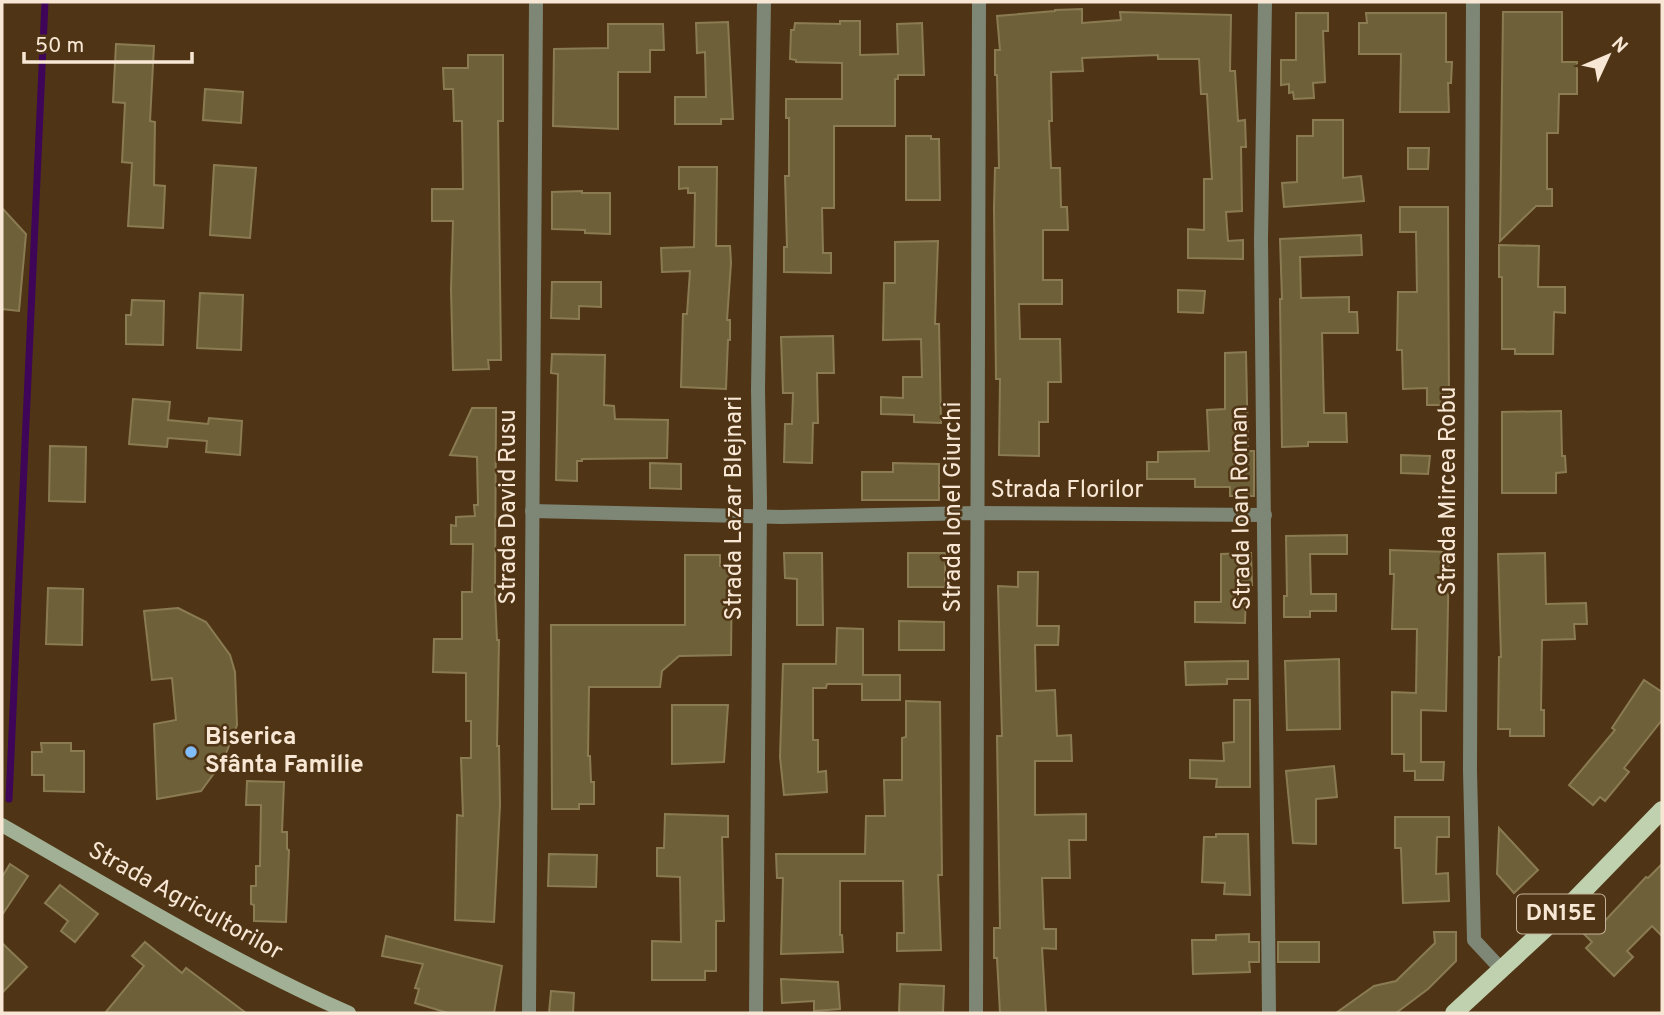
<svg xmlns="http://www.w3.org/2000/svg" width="1664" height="1015" viewBox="0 0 1664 1015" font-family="Overpass,sans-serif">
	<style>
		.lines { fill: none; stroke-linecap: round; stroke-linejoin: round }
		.stream { stroke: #3e0559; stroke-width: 7 }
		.building { fill: #6e6038; stroke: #8a7b53; stroke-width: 2 }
		.street { stroke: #7e8676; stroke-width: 14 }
		.secondary { stroke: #a2b096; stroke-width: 14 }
		.primary { stroke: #bfd1ae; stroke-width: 18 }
		.poi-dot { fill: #81bdfa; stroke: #4f3515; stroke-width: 2.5 }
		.labels { text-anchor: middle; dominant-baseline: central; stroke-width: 5; stroke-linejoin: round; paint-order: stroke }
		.shield { fill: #4f3515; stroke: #c5b29b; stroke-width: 2 }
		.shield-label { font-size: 23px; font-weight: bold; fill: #f8e7d5 }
		.street-label { font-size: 24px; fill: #f8e7d5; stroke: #4f3515 }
		.poi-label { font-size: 24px; font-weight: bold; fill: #f8e7d5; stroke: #4f3515; text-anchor: start }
	</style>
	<rect width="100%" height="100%" fill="#4f3515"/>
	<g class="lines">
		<!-- stream -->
		<polyline class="stream" points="9,799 45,2"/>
	</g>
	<!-- building -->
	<g class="building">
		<polygon points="1082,9 1082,23 1121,20 1120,12 1231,15 1230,71 1235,71 1238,121 1245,120 1246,147 1241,147 1242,211 1226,212 1228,241 1243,240 1243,259 1188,258 1188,229 1204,230 1204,179 1212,179 1207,94 1201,94 1199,59 1158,59 1158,55 1082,58 1083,71 1051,72 1052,121 1049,121 1051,168 1060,168 1061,207 1067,207 1068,230 1043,230 1043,280 1062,280 1062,304 1019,304 1020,339 1060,339 1061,382 1048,382 1048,422 1039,422 1039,456 999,455 1000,379 996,379 994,208 995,168 999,168 997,75 995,75 995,50 1000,50 997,16 1055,11 1055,10"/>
		<polygon points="1503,12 1562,12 1562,62 1577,62 1577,94 1559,94 1558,133 1547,133 1547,189 1552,189 1552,206 1536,206 1500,241"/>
		<polygon points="1296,13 1328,13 1328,31 1323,31 1325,82 1313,83 1314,98 1294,99 1293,92 1289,93 1289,84 1281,85 1281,60 1296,60"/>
		<polygon points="1366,13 1446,13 1446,62 1452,62 1451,83 1448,83 1449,112 1400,112 1401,54 1359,54 1359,23 1367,23"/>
		<polygon points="840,21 860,21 860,55 898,54 897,24 922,23 924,75 898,75 898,79 895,79 895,126 834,126 834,208 822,208 823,253 831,253 831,273 784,272 784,247 787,247 785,176 789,176 789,118 786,118 786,99 842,99 842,63 796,62 796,60 790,59 791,30 794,30 795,23 840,24"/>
		<polygon points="728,22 733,119 721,119 721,124 675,124 675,97 706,97 705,52 697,53 696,23"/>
		<polygon points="608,24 663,24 664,50 650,50 650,72 618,72 618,129 553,126 554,49 608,48"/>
		<polygon points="116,44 154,46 150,121 155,122 154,185 165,186 163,228 128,226 132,163 122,162 125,103 113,102"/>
		<polygon points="468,55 503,55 503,121 498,121 501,360 488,360 489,369 453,370 451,289 453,221 432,221 432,189 463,189 462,121 454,121 453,89 444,89 443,68 468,68"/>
		<polygon points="205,89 243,92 241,123 203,120"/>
		<polygon points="1313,120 1343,120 1343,178 1361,176 1364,201 1284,207 1282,183 1297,182 1297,136 1313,136"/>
		<polygon points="906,136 931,136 931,139 939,139 940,200 906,200"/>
		<polygon points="1408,148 1429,148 1428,169 1408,169"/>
		<polygon points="214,165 256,168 250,238 210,235"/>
		<polygon points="679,167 717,167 716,246 730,246 731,263 727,320 730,320 730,340 728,340 726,389 681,387 683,314 687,314 690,271 662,272 661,248 694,247 695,193 688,193 688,188 679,189"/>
		<polygon points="582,191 582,193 610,193 610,234 585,233 585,230 552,229 552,192"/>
		<polygon points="1400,207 1448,207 1449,405 1427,405 1427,388 1403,389 1402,350 1397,350 1398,292 1417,292 1416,232 1400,232"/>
		<polygon points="2,208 26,234 19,311 2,309"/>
		<polygon points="1361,235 1362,255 1300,257 1301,298 1349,297 1349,312 1357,312 1358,333 1322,333 1324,413 1346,413 1347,442 1308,442 1308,446 1282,447 1280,299 1282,299 1280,239"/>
		<polygon points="938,241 935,324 939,324 941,423 914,422 914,415 881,414 881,397 903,398 903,377 922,377 921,339 883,340 884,283 895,283 895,242"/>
		<polygon points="1499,245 1539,246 1538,287 1565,287 1565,313 1554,312 1553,354 1515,354 1515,349 1502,349 1502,277 1499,277"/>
		<polygon points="552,282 601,282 601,307 579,306 579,319 551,318"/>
		<polygon points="1178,290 1205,291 1203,313 1178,312"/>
		<polygon points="200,293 243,295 241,350 197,348"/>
		<polygon points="132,300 164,301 163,345 126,344 126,315 131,315"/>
		<polygon points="833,336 834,373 817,373 818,423 813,423 812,463 784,462 785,424 792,424 793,393 783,393 781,337"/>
		<polygon points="1246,352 1248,451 1254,451 1254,496 1230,496 1230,487 1195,487 1195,479 1147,479 1147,462 1158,462 1158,452 1209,451 1207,410 1225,409 1225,353"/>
		<polygon points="552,354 605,355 604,405 614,406 615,419 668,420 667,458 582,459 582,461 577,461 577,481 556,480 558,374 551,373"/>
		<polygon points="133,399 170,402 168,420 208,424 209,418 242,421 240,455 206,452 207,441 168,438 167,447 129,444"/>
		<polygon points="472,408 496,408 495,593 497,640 499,640 497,746 499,746 500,805 494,922 455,920 457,815 463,816 461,758 471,758 471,721 466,721 466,673 433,672 434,639 462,639 462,592 472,592 473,544 451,544 451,525 456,526 456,517 475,516 474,505 478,505 477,457 450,455"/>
		<polygon points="1561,411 1562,456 1565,456 1566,472 1556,473 1556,493 1502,493 1502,412"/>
		<polygon points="50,446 86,447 85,502 49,501"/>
		<polygon points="1401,455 1430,456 1428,474 1401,473"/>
		<polygon points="650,463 681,464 681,489 650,488"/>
		<polygon points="893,463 939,464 939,500 862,500 862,472 893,472"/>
		<polygon points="1347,535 1347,554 1310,554 1311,594 1336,594 1336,611 1310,611 1310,617 1284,617 1284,596 1287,596 1286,536"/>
		<polygon points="1390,550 1449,552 1446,711 1421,710 1421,762 1444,762 1443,780 1415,780 1415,771 1404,771 1404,754 1392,754 1392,692 1416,693 1417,629 1392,629 1394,574 1390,574"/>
		<polygon points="784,553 822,553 823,625 797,625 797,579 785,578"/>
		<rect x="908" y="553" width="37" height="34"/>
		<polygon points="1251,553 1252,585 1246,585 1245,623 1195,622 1195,602 1221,602 1221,554"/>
		<polygon points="1545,553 1546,604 1586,603 1587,624 1574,624 1575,639 1542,640 1541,710 1544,710 1544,736 1510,736 1510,729 1498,729 1499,657 1501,657 1498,554"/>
		<polygon points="685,555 720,555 720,566 732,565 731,655 679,656 662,671 660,687 589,687 588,756 590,756 591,782 594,782 594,804 579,804 579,809 552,809 551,625 685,625"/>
		<polygon points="1018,572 1038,572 1037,626 1059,626 1058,645 1035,645 1036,691 1055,690 1057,736 1071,735 1072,761 1035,761 1035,815 1086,814 1086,840 1069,840 1070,878 1042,878 1044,929 1056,929 1056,949 1042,948 1046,1013 1000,1013 997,958 994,958 994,928 1000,928 997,736 1002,736 998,586 1018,587"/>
		<polygon points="48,588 83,589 82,645 46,644"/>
		<polygon points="178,608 206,622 230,655 235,672 237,725 223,761 201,791 157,799 154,724 176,720 172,678 152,680 144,611"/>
		<polygon points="899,621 944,622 944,650 899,650"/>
		<polygon points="837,628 863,629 863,675 900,675 900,700 862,700 862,684 827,684 826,688 813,688 813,740 818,740 818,772 826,771 827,792 784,795 780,757 783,664 836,664"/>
		<polygon points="1339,659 1340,729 1287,730 1285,661"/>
		<polygon points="1248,661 1248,679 1227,679 1227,684 1186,685 1185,662"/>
		<polygon points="1644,680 1662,692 1662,720 1624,768 1629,772 1605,801 1600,797 1593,805 1569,785 1615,730 1612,728"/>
		<polygon points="1234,700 1250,700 1250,787 1216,787 1217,779 1190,778 1190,760 1224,761 1223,743 1234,742"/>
		<polygon points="906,701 940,702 942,875 938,875 941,950 897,951 897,933 904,933 903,881 840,881 840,935 842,935 843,952 781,954 783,878 777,878 776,854 865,854 866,816 885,816 884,780 902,780 902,738 906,737"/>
		<polygon points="672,705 728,705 724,762 672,764"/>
		<polygon points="41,743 71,743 71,751 84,751 84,792 44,791 44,775 32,775 32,752 42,752"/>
		<polygon points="1334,766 1337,797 1316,799 1316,844 1293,843 1286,771"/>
		<polygon points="247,781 284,782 282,832 287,832 287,849 289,850 286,922 254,921 254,905 251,904 251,886 256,886 256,866 260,866 261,805 246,805"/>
		<polygon points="665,814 728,816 728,837 722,837 724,921 716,921 716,971 705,971 705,980 652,980 652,941 681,942 680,877 657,876 657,848 664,848"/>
		<polygon points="1395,817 1449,817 1449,837 1437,837 1436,874 1448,873 1449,901 1403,903 1401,848 1395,848"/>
		<polygon points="1499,828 1538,870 1514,893 1497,874"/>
		<polygon points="1216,834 1248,834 1250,895 1224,894 1225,883 1202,882 1204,837 1216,837"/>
		<polygon points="549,854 597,855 596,887 548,886"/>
		<polygon points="10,864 28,876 2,915 2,877"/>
		<polygon points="1662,864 1662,936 1652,926 1627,951 1633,957 1614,976 1586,948 1592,942 1579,929 1593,916 1601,925 1646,877 1648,878"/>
		<polygon points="60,885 98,914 75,942 61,931 68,921 45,903"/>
		<polygon points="1434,932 1456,932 1456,961 1428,989 1396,1013 1336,1013 1374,986 1396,981 1435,943"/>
		<polygon points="1249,934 1249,942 1259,942 1259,962 1249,962 1250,972 1193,974 1192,940 1216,940 1216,935"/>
		<polygon points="386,936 502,966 494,1013 448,1013 415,1003 419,989 415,988 423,964 382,956"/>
		<polygon points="145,942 182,973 186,968 246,1013 105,1013 144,966 132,956"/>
		<rect x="1278" y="942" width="41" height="20"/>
		<polygon points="2,943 27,967 2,993"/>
		<polygon points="781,979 838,982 840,1009 814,1011 814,1001 782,1003"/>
		<polygon points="900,984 944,986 943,1013 899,1013"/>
		<polygon points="551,991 574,993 573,1013 549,1013"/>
	</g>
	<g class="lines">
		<!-- street -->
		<g class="street">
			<polyline points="1265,2 1261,239 1269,1013"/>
			<polyline points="1473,2 1470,770 1474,940 1502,970"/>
			<polyline points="532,511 781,517 976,513 1265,515"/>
			<polyline points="529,1013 536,2"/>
			<polyline points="756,1013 760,501 758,390 764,2"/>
			<polyline points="976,1013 979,2"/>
		</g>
		<!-- secondary -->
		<path class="secondary" d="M2 825C116 890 228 960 349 1013"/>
		<!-- primary -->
		<polyline class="primary" points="1454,1013 1559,916 1662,810"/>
	</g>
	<!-- markers -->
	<circle class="poi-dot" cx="191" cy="752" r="7"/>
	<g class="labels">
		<!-- shield labels -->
		<rect class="shield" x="1517" y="894.5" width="88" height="39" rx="5"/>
		<g class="shield-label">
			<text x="1561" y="914">DN15E</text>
		</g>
		<!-- street labels -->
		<g class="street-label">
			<text x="1067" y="491">Strada Florilor</text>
			<text transform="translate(1449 491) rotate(-90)">Strada Mircea Robu</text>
			<text transform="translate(509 507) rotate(-90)">Strada David Rusu</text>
			<text transform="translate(954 507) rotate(-90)">Strada Ionel Giurchi</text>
			<text transform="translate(735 508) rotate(-90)">Strada Lazar Blejnari</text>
			<text transform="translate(1242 508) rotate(-91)">Strada Ioan Roman</text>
			<text transform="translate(185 902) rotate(29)">Strada Agricultorilor</text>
		</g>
		<!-- poi labels -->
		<g class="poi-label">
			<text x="205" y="738">Biserica<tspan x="205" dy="28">Sfânta Familie</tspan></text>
		</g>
	</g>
	<!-- border -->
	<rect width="1664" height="1015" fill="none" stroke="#f8e7d5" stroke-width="7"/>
	<!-- north arrow -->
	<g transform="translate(1608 56) rotate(46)" stroke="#4f3515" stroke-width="5" paint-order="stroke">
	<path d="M0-5L12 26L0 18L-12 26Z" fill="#f8e7d5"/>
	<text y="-10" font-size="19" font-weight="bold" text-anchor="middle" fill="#f8e7d5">N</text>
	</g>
	<!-- scale -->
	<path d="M24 52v10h168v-10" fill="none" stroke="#f8e7d5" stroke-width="3.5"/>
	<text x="35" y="52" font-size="21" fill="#f8e7d5" stroke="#4f3515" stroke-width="5" paint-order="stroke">50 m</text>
</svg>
